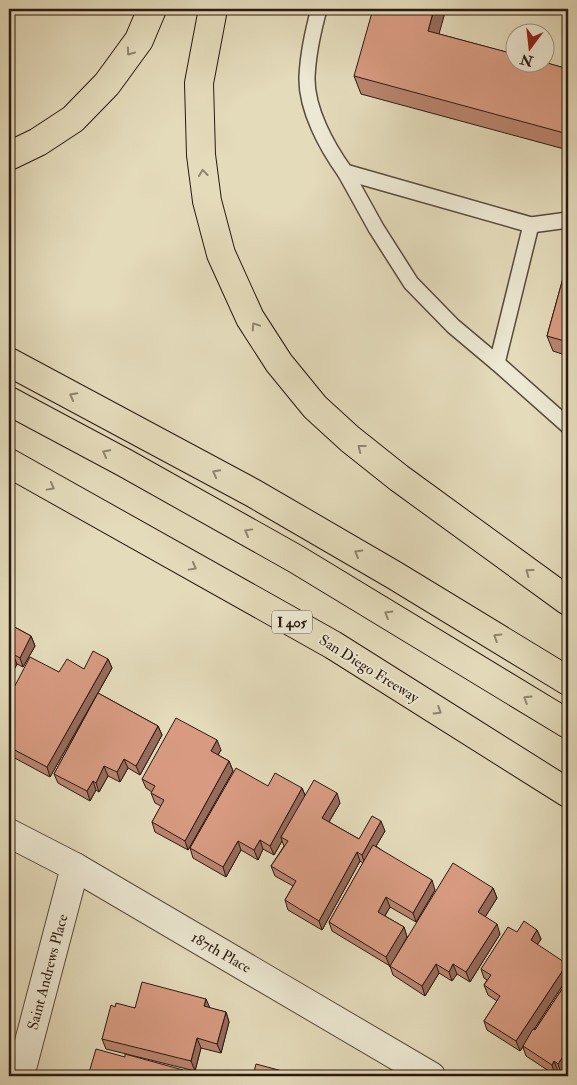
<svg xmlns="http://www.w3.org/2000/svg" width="577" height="1085" viewBox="0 0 577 1085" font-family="'IM FELL Double Pica',serif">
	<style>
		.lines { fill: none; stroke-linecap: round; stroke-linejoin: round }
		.lane-casing { stroke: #584a3c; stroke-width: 18 }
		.street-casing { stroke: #584a3c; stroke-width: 30 }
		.highway-casing { stroke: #2a1911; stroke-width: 30 }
		.lane { stroke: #ede8d3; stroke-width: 15 }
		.street { stroke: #ede8d3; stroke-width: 28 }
		.highway { stroke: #e4dbbb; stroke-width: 28 }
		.wall { fill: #ba8570; stroke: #2a1911 }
		.shaded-wall { fill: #976c5b; stroke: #2a1911 }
		.building { fill: #d89b82; stroke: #2a1911 }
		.oneway { stroke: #90846e }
		.labels { text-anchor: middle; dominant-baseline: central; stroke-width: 4; stroke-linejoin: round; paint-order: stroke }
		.shield { fill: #ede8d3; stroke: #64574b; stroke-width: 1 }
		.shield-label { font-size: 14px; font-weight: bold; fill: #2a1911 }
		.street-label { font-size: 15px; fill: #2a1911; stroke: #ede8d3 }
	</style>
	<rect width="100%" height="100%" fill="#e4dbbb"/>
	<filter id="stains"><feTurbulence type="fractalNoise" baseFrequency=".004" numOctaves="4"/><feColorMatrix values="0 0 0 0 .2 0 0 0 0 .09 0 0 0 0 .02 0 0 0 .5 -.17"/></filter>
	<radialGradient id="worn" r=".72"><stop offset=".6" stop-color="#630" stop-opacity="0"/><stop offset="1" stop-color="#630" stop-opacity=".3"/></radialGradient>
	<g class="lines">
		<!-- lane casing -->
		<g class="lane-casing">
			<g id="lane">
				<path d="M319 9C313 31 308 53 307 77 306 109 327 147 345 172L531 225 568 220"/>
				<polyline points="345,172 376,228 411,283 453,326 497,363 568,426"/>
				<polyline points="497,363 531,225"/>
			</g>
		</g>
		<!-- street casing -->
		<g class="street-casing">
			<g id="street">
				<polyline points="9,833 75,867 431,1076"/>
				<polyline points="20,1076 75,867"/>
			</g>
		</g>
		<!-- highway casing -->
		<g class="highway-casing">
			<g id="highway">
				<polyline points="213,9 199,83 201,155 207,201 221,254 250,318 279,363 315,407 350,439 399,478 568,601"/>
				<polyline points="9,156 38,142 73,119 107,84 139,40 152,9"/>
				<polyline points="9,362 253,493 394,575 568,681"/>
				<polyline points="9,401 125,463 296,559 568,724"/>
				<polyline points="9,463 333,645 568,793"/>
			</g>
		</g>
		<!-- lane -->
		<use href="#lane" class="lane"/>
		<!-- street -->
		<use href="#street" class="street"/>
		<!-- highway -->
		<use href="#highway" class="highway"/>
	</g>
	<!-- wall -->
	<g class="wall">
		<polygon points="439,34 568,69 568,150 361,94 354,76"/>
		<polygon points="568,260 568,356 553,351 547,336"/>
		<polygon points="9,624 31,636 35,646 23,667 17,664 9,679"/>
		<polygon points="108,659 112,668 98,693 158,726 162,735 140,775 128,768 120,782 108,776 99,792 96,790 90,801 58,783 54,774 96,696 50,777 9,755 9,697 59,672 84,669"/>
		<polygon points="221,750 218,755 229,761 233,771 188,850 155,832 152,822 161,806 155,803 151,793 152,792 146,788 142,779"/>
		<polygon points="268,786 302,788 305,795 340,803 329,822 359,839 385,831 376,846 435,890 416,922 390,907 385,916 404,927 407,937 493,888 497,898 485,917 500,934 470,982 457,974 452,981 439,973 425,996 393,975 390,966 332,931 329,922 363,863 360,861 322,930 288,910 285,900 293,886 275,876 271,866 284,846 282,841 274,855 263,849 258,860 241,850 226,877 193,858 190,848"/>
		<polygon points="537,930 541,939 537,945 568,968 568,977 534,1029 535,1030 568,980 568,1063 561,1073 558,1071 555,1075 526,1056 523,1047 520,1051 487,1030 484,1021 497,1001 488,995 484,985 487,980 484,978 481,969 517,932"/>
		<polygon points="206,999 209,1008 226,1012 229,1022 221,1053 201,1048 195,1071 106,1049 102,1039 115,1007 135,1008"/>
	</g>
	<!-- shaded-wall -->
	<g class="shaded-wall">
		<polygon points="434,9 446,9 435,48 428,31"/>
		<polygon points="31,636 35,646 23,667 20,658"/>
		<polygon points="13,654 17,664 9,679 9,663"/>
		<polygon points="108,659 112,668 50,777 47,767"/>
		<polygon points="158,726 162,735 140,775 136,766"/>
		<polygon points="217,740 221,750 214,761 211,751"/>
		<polygon points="124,759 128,768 120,782 117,772"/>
		<polygon points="229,761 233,771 188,850 185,841"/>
		<polygon points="104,766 108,776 99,792 96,783"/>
		<polygon points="93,781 96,790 90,801 87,791"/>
		<polygon points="302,788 306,798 281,837 282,841 274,855 270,846"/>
		<polygon points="337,793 340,803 326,827 322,818"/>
		<polygon points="381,821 385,831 365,865 362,855"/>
		<polygon points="260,840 263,849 258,860 254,850"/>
		<polygon points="238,841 241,850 226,877 223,867"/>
		<polygon points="357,852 360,861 322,930 319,921"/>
		<polygon points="432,880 435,890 416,922 413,913"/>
		<polygon points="493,888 497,898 482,922 478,912"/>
		<polygon points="386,897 390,907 381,922 378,912"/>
		<polygon points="497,924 500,934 470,982 466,972"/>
		<polygon points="404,927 407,937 390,967 386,957"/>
		<polygon points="537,930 541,939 534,950 531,940"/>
		<polygon points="436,964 439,973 425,996 422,986"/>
		<polygon points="453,964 457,974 452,981 449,972"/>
		<polygon points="567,964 568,968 568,977 520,1051 516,1041"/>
		<polygon points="206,999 210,1008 204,1006"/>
		<polygon points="226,1012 229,1022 221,1053 217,1044"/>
		<polygon points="197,1038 201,1048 195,1071 191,1061"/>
		<polygon points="568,1048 568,1063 561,1073 558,1064"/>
		<polygon points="554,1061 558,1071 555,1075 552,1065"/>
	</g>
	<!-- building -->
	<g class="building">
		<polygon points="373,9 434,9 428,31 514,54 514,62 544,62 568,69 568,134 354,76"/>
		<polygon points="568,260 568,342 547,336"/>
		<polygon points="9,624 31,636 20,658 13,654 9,663"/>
		<polygon points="93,651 108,659 47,767 9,747 9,697 30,657 59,672 67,659 84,669"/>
		<polygon points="98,693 158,726 136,766 124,759 117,772 104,766 96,783 93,781 87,791 54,774"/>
		<polygon points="176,718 217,740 211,751 229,761 185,841 152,822 164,800 151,793 155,786 142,779"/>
		<polygon points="236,768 268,786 275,773 302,788 270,846 260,840 254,850 238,841 223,867 190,848"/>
		<polygon points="314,780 337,793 322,818 359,839 372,816 381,821 362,855 357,852 319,921 285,900 296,881 271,866 288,841 281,837"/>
		<polygon points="373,845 432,880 413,913 386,897 378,912 404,927 386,957 329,922"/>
		<polygon points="453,863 493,888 478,912 497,924 466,972 453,964 449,972 436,964 422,986 390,966"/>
		<polygon points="524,921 537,930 531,940 567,964 516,1041 484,1021 500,996 484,985 491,975 481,969 508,927 517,932"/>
		<polygon points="568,980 568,1049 558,1064 554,1061 552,1065 523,1046 533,1029 535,1030"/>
		<polygon points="142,982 206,999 204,1006 226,1012 217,1044 197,1038 191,1061 102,1039 111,1005 115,1007 116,1003 135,1008"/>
		<polygon points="96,1049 125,1057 125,1054 183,1070 182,1074 191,1076 88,1076"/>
		<polygon points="256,1064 301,1076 253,1076"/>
		<polygon points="232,1073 247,1076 231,1076"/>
	</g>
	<!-- one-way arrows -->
	<defs><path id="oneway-chevron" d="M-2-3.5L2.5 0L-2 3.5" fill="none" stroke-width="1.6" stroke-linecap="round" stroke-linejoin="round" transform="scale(1.25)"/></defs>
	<g class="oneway">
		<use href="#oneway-chevron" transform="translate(130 52) rotate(125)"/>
		<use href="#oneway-chevron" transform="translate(203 173) rotate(-97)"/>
		<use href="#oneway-chevron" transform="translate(255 326) rotate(-124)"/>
		<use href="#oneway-chevron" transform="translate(73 396) rotate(-152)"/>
		<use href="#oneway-chevron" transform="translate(361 448) rotate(-142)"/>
		<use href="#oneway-chevron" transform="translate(106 453) rotate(-152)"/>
		<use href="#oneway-chevron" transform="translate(216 473) rotate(-152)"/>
		<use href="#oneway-chevron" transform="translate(51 487) rotate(29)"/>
		<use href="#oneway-chevron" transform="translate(248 532) rotate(-151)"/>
		<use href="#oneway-chevron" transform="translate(358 553) rotate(-150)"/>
		<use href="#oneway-chevron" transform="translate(193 567) rotate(29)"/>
		<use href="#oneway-chevron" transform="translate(529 572) rotate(-144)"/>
		<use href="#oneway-chevron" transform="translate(388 614) rotate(-149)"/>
		<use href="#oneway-chevron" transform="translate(497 637) rotate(-148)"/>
		<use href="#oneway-chevron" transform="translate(527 699) rotate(-148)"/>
		<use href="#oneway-chevron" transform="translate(438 711) rotate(32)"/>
	</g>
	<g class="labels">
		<!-- shield labels -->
		<rect class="shield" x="272" y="610.5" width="40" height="23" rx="4"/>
		<g class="shield-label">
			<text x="292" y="622">I 405</text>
		</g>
		<!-- street labels -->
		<g class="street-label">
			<text transform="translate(369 669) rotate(32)">San Diego Freeway</text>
			<text transform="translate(221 953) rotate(30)">187th Place</text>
			<text transform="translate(48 972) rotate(-75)">Saint Andrews Place</text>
		</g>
	</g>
	<!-- margin -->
	<rect width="577" height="1085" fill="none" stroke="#e4dbbb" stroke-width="30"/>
	<rect x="10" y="10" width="557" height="1065" fill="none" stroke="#2a1911" stroke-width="2.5"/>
	<rect x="15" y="15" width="547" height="1055" fill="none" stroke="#2a1911"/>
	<!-- north arrow -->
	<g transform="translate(530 48) rotate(195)"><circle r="24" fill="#ede8d3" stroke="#9f9585"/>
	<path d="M0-4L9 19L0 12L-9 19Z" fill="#8f2418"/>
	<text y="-8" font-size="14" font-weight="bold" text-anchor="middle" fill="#2a1911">N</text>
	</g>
	<rect width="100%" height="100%" filter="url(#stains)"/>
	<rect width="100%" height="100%" fill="url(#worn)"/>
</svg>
